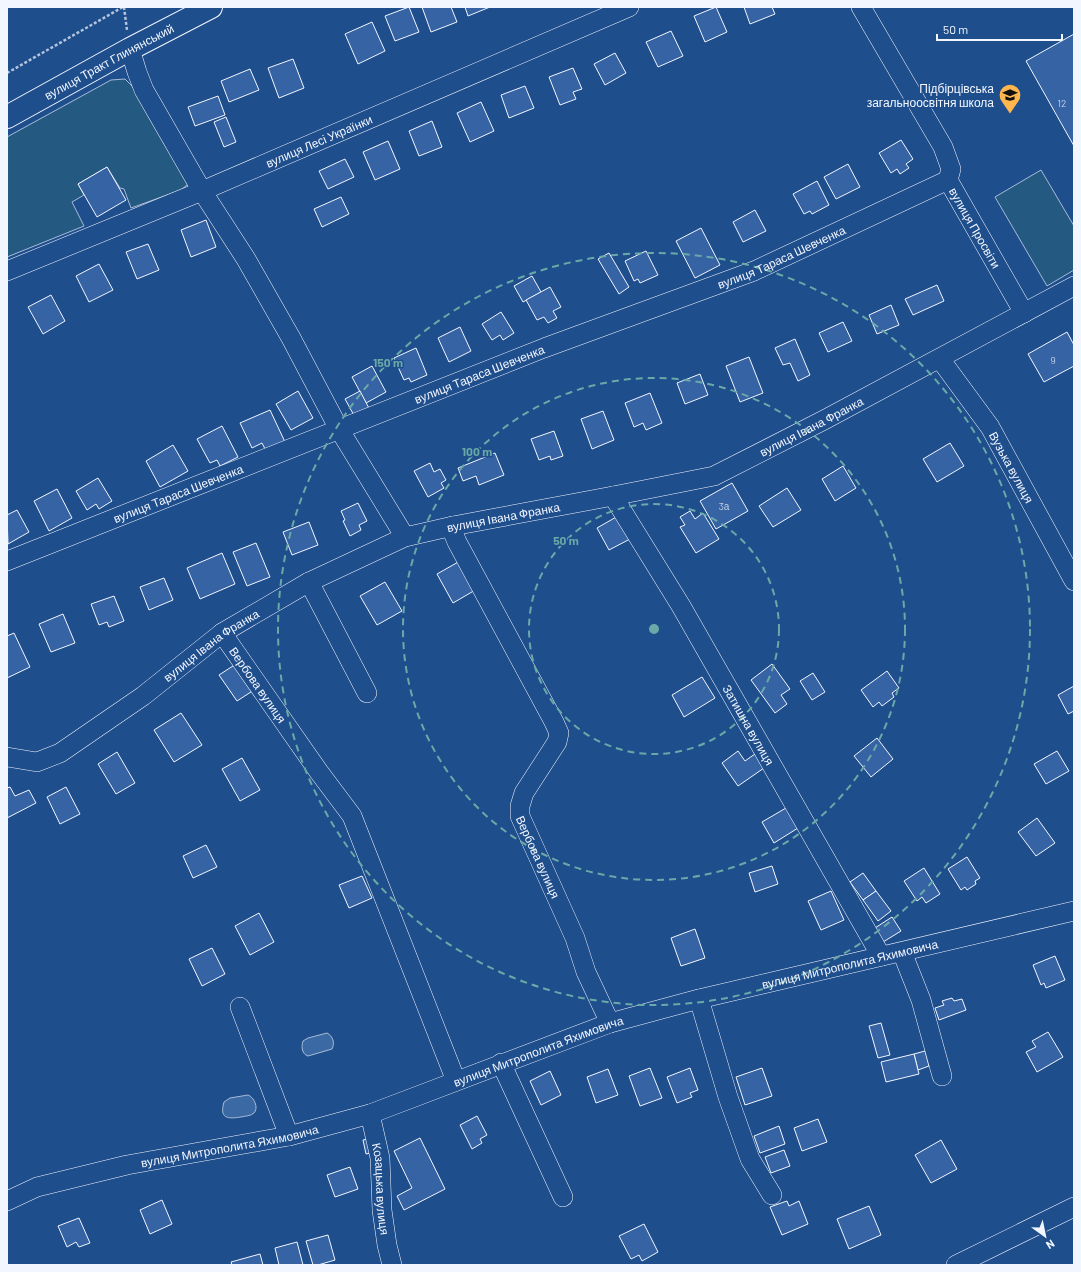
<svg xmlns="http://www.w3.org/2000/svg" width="1081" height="1272" viewBox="0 0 1081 1272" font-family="Barlow,sans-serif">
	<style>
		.green { fill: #245a82; stroke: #a8bbd7 }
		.water { fill: #3b69a3; stroke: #a8bbd7 }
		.building { fill: #3563a3; stroke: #f2f6ff }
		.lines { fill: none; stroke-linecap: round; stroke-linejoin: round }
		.minor-casing { stroke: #f2f6ff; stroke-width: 20 }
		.major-casing { stroke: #f2f6ff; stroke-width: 24 }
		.path { stroke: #b3c4dc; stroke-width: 2.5; stroke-dasharray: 3 2; stroke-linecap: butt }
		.minor { stroke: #1f4e8c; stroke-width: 19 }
		.major { stroke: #1f4e8c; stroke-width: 22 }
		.ring { fill: none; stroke: #6aa9a8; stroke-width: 2; stroke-dasharray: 7 5 }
		.labels { text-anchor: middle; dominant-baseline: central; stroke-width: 3; stroke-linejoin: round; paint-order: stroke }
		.number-label { font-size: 10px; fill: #c3d1e8 }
		.street-label { font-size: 12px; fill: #f2f6ff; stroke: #1f4e8c }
		.poi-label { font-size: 12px; fill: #f2f6ff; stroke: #1f4e8c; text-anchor: end }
		.centre { fill: #6aa9a8; stroke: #1f4e8c; stroke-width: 2 }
		.ring-label { font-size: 12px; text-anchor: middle; font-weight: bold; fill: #6aa9a8; stroke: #1f4e8c; stroke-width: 3; stroke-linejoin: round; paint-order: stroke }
	</style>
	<rect width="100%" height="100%" fill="#1f4e8c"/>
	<!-- green -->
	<g class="green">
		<polygon points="125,79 132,86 187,179 188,184 181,190 131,208 124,189 120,188 107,167 78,184 84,195 72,202 84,226 7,257 7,137 111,80"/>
		<polygon points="1041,170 1074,226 1074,270 1047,286 995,197"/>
	</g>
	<!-- water -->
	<g class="water">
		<path d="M327 1033C333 1036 335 1043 332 1049L308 1056C302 1054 301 1047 303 1041L308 1038Z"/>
		<path d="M248 1095C254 1097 259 1108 254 1113 251 1116 245 1116 241 1117 228 1119 219 1119 224 1102L230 1098Z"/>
	</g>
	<!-- building -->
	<g class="building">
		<polygon points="409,7 419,32 395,41 385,16"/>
		<polygon points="422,7 451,7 457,22 431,32"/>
		<polygon points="465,7 490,7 468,16"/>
		<polygon points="716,7 727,32 705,42 694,16"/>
		<polygon points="744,7 772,7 775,14 750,24"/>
		<polygon points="372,22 385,51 358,64 345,34"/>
		<polygon points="671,31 683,56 658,67 646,42"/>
		<polygon points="1074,34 1074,146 1026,61"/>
		<polygon points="615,53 626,73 605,85 594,64"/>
		<polygon points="293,59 304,88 279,98 268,68"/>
		<polygon points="573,68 582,89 573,92 576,99 560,105 549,77"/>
		<polygon points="250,69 259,90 229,102 221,81"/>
		<polygon points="525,86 534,108 509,118 501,95"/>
		<polygon points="218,96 225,115 195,126 188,107"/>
		<polygon points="481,102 494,131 470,142 457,113"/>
		<polygon points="226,117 236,142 224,147 214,122"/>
		<polygon points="432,121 442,147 419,156 409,131"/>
		<polygon points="901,140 913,159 906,164 909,168 900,174 897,169 891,173 879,153"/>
		<polygon points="388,141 400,169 375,180 363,152"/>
		<polygon points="345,159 354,177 328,189 319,171"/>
		<polygon points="848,164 860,187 836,199 824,177"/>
		<polygon points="107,167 126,200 97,217 78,184"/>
		<polygon points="817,181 829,205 812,214 810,211 804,214 793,194"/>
		<polygon points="341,197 349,214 322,227 314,209"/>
		<polygon points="755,210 766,231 743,242 733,222"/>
		<polygon points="206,220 216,247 191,257 181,230"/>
		<polygon points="701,228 720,265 695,278 676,241"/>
		<polygon points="148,244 159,270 137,279 126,252"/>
		<polygon points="646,251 658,275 640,283 638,279 634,281 625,261"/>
		<polygon points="609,253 629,287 619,294 598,259"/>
		<polygon points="99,264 113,290 89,302 76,276"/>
		<polygon points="532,276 541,292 523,302 514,286"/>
		<polygon points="937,285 944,301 913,315 905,299"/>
		<polygon points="550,287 561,307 553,311 557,318 548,323 544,317 537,320 526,300"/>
		<polygon points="51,295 65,321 43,334 28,307"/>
		<polygon points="891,305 899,325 877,334 869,315"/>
		<polygon points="501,312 514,333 503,340 500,335 492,340 482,324"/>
		<polygon points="843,322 852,341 828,352 819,333"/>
		<polygon points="460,327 471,351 449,362 438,338"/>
		<polygon points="1067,332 1074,345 1074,366 1044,382 1028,354"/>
		<polygon points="795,339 810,375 798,381 790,363 783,365 775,348"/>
		<polygon points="416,348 427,375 411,382 409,378 404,380 394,358"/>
		<polygon points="749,357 763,393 740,402 726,366"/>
		<polygon points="372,366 386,392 366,403 352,377"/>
		<polygon points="700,374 708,395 685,404 677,383"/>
		<polygon points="298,391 313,418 291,430 276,404"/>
		<polygon points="360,391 371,412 356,419 345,399"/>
		<polygon points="650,393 662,423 646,430 643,423 634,427 625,403"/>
		<polygon points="270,410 285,442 266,451 262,443 252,448 240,423"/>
		<polygon points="603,411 614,440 592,449 581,419"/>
		<polygon points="222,426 238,457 220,466 217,460 210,463 197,439"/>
		<polygon points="554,431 563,456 551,460 550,456 539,460 531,439"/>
		<polygon points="950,443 964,466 937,482 923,459"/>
		<polygon points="173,445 188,471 160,487 146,461"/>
		<polygon points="495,453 504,475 479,485 476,476 463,481 458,468"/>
		<polygon points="430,463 434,472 440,469 446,480 441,483 444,488 428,497 414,471"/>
		<polygon points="843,466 856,488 835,501 822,479"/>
		<polygon points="98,478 112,501 99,509 96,504 87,510 76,491"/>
		<polygon points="732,483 748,511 716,529 700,501"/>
		<polygon points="787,488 801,510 773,527 759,506"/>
		<polygon points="57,489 72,518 49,531 34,501"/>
		<polygon points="358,503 367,521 359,525 361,530 350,536 343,521 345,520 341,511"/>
		<polygon points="17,510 29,532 8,544 7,515"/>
		<polygon points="690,511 695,519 703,513 719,539 696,553 680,527 685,525 680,517"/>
		<polygon points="618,516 630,539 609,550 597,528"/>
		<polygon points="309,522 318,545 292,555 283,532"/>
		<polygon points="256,543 270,577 247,586 233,552"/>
		<polygon points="222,553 235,584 200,599 187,568"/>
		<polygon points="460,561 477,589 453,603 437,574"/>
		<polygon points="164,578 173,600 149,610 140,587"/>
		<polygon points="385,582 402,611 377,625 360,596"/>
		<polygon points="114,596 124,621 109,627 107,622 99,625 91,604"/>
		<polygon points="63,614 75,643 51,652 39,624"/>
		<polygon points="14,633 30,667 7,678 7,636"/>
		<polygon points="236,664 254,690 237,701 219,675"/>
		<polygon points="772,664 790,689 781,695 787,704 775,713 751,680"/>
		<polygon points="887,671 899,688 892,693 894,697 882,706 879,702 873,707 861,690"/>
		<polygon points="813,673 825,692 812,700 800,681"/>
		<polygon points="702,677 715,698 684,717 672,695"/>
		<polygon points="1074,686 1074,711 1068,714 1058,695"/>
		<polygon points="181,713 202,745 174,762 154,730"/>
		<polygon points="877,738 893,759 871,777 854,756"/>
		<polygon points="738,751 745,761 755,754 764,768 738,786 722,763"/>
		<polygon points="1057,751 1069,771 1046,784 1034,764"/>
		<polygon points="117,752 135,783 116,794 98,764"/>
		<polygon points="242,758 260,790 240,801 222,769"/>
		<polygon points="10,787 15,796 29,790 36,803 7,818 7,788"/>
		<polygon points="66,787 80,814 60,824 47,797"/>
		<polygon points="786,808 798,828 774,843 762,822"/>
		<polygon points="1037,818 1055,843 1036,856 1018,832"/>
		<polygon points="206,845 217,867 193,878 183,856"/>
		<polygon points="967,857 980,878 975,881 976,884 967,890 965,887 961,890 948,869"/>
		<polygon points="772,866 778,884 755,892 749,873"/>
		<polygon points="924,868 940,894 926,903 922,897 917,901 904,881"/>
		<polygon points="863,873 876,891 863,900 850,882"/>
		<polygon points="362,876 372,898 349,908 339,885"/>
		<polygon points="831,891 844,920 821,930 808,901"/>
		<polygon points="876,891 891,911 878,921 863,900"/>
		<polygon points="259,913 274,942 250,955 235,926"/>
		<polygon points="892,917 901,931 883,942 875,928"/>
		<polygon points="695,929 705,958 681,966 671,938"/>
		<polygon points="212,948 225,974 202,986 189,959"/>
		<polygon points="1055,956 1065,980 1046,988 1044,983 1041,985 1033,965"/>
		<polygon points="952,998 954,1001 962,999 966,1010 939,1020 935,1008 944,1005 942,1001"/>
		<polygon points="881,1023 890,1055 878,1058 869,1026"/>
		<polygon points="1048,1032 1063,1057 1037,1072 1026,1052 1036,1047 1032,1041"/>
		<polygon points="925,1051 929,1066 918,1070 914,1054"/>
		<polygon points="914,1054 919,1074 886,1082 881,1062"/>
		<polygon points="650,1068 662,1098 640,1106 629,1076"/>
		<polygon points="690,1068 698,1090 690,1093 692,1097 677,1103 667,1077"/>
		<polygon points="762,1068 772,1096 745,1105 736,1077"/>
		<polygon points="608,1069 618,1095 596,1103 587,1077"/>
		<polygon points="550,1071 561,1095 541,1105 530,1081"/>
		<polygon points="477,1116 487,1135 480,1139 482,1143 472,1149 460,1125"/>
		<polygon points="818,1119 827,1142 802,1151 794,1128"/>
		<polygon points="779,1126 785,1144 760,1153 754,1136"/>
		<polygon points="373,1138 376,1152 366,1154 363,1140"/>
		<polygon points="420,1138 445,1189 404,1210 397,1196 412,1188 394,1151"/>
		<polygon points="941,1140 957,1169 931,1183 915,1155"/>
		<polygon points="784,1150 790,1166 771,1173 765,1157"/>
		<polygon points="350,1167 358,1189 335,1197 327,1175"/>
		<polygon points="162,1200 172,1224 150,1234 140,1210"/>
		<polygon points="787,1201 789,1206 799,1201 808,1224 782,1235 770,1207"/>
		<polygon points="869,1206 881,1235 849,1249 837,1219"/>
		<polygon points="79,1218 90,1243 79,1247 76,1242 67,1247 58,1226"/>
		<polygon points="644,1224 658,1252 642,1261 639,1255 631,1259 619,1236"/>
		<polygon points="328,1235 335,1260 318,1265 313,1265 306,1241"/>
		<polygon points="297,1242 303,1265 279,1265 275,1248"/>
		<polygon points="260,1254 263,1265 232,1265 231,1262"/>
	</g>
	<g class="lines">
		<!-- minor casing -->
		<g class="minor-casing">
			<g id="minor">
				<path id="s1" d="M861 7 943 147 951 169 948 180 1024 313"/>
				<polyline points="130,49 137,72 144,90 202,191 246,259 291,338 339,429 405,537"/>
				<path id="s2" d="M7 271 202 191 629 7"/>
				<path id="s3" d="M940 359 990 427 1074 581"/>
				<path id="s4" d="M613 496 681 606 881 956"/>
				<path id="s5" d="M453 526 452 530 457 542 554 722 559 733 557 742 524 793 520 806V816L575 938 586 972 610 1023"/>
				<path id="s6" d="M7 561 544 348 754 271 948 180"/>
				<polyline points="309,582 367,693"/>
				<path id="s7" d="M222 633 319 772 352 816 456 1081"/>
				<path id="s8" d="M7 757 37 762 60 753 143 696 222 633 309 582 405 537 453 526 613 496 714 476 824 420 1074 286"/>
				<polyline points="902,952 921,1000 942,1076"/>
				<polyline points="699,999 728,1097 750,1159 772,1195"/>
				<polyline points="240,1007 289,1136"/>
				<polyline points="501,1063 563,1197"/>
				<path id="s9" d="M370 1114 380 1158 382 1210 387 1245 392 1265"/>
				<path id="s10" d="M7 1201 37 1187 127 1165 289 1136 370 1114 610 1023 699 999 1074 911"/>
				<polyline points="956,1265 1074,1207"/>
			</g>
		</g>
		<!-- major casing -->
		<g class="major-casing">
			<g id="major">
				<path id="s11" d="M7 117 130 49 211 7"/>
			</g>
		</g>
		<!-- path -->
		<g class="path">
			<polyline points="124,7 127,30"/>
			<polyline points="7,73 123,7"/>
		</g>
		<!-- minor -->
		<use href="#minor" class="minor"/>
		<!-- major -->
		<use href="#major" class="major"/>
	</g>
	<!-- distance rings -->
	<g class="ring">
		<circle cx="654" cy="629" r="125"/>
		<circle cx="654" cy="629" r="251"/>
		<circle cx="654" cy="629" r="376"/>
	</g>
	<!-- icons -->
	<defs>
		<g id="school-pin" transform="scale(1.15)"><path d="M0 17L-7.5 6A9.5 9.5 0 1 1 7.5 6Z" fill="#ffb74d" stroke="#1f4e8c"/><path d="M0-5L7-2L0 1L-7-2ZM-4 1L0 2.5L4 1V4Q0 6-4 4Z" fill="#111"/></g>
	</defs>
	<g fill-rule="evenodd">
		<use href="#school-pin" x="1010" y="95"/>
	</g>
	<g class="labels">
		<!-- number labels -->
		<g class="number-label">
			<text x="1062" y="103">12</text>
			<text x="1053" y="360">9</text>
			<text x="724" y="506">3а</text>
		</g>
		<!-- street labels -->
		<g class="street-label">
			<text stroke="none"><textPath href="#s11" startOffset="116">вулиця Тракт Глинянський</textPath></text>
			<text stroke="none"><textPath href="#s2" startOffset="338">вулиця Лесі Українки</textPath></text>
			<text stroke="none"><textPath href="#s1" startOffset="252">вулиця Просвіти</textPath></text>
			<text stroke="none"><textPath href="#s6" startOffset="832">вулиця Тараса Шевченка</textPath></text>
			<text stroke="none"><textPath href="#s6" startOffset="508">вулиця Тараса Шевченка</textPath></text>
			<text stroke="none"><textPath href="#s8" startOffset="888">вулиця Івана Франка</textPath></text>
			<text stroke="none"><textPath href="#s3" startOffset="130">Вузька вулиця</textPath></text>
			<text stroke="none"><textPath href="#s6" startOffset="184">вулиця Тараса Шевченка</textPath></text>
			<text stroke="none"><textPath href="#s8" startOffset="564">вулиця Івана Франка</textPath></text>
			<text stroke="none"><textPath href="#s8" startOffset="241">вулиця Івана Франка</textPath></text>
			<text stroke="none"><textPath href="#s7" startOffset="63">Вербова вулиця</textPath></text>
			<text stroke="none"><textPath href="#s4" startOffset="266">Затишна вулиця</textPath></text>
			<text stroke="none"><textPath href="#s5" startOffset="372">Вербова вулиця</textPath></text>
			<text stroke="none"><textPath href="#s10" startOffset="878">вулиця Митрополита Яхимовича</textPath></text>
			<text stroke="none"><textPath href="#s10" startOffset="554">вулиця Митрополита Яхимовича</textPath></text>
			<text stroke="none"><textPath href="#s10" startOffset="230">вулиця Митрополита Яхимовича</textPath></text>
			<text stroke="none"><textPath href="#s9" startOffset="76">Козацька вулиця</textPath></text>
		</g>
		<!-- poi labels -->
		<g class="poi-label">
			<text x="994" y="88">Підбірцівська<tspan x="994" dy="14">загальноосвітня школа</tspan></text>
		</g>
	</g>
	<circle cx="654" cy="629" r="6" class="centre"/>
	<g class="ring-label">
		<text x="388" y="367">150 m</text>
		<text x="477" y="456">100 m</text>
		<text x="566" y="545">50 m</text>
	</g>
	<!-- border -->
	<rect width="1081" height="1272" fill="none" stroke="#f2f6ff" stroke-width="16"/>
	<!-- north arrow -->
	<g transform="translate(1045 1236) rotate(147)" stroke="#1f4e8c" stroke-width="3" paint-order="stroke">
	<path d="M0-3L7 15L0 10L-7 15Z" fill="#f2f6ff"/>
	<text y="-6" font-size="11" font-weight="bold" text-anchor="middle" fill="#f2f6ff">N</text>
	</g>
	<!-- scale -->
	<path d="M937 34v6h125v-6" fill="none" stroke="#f2f6ff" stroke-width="2"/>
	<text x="943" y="34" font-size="12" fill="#f2f6ff" stroke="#1f4e8c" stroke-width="3" paint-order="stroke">50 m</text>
</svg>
